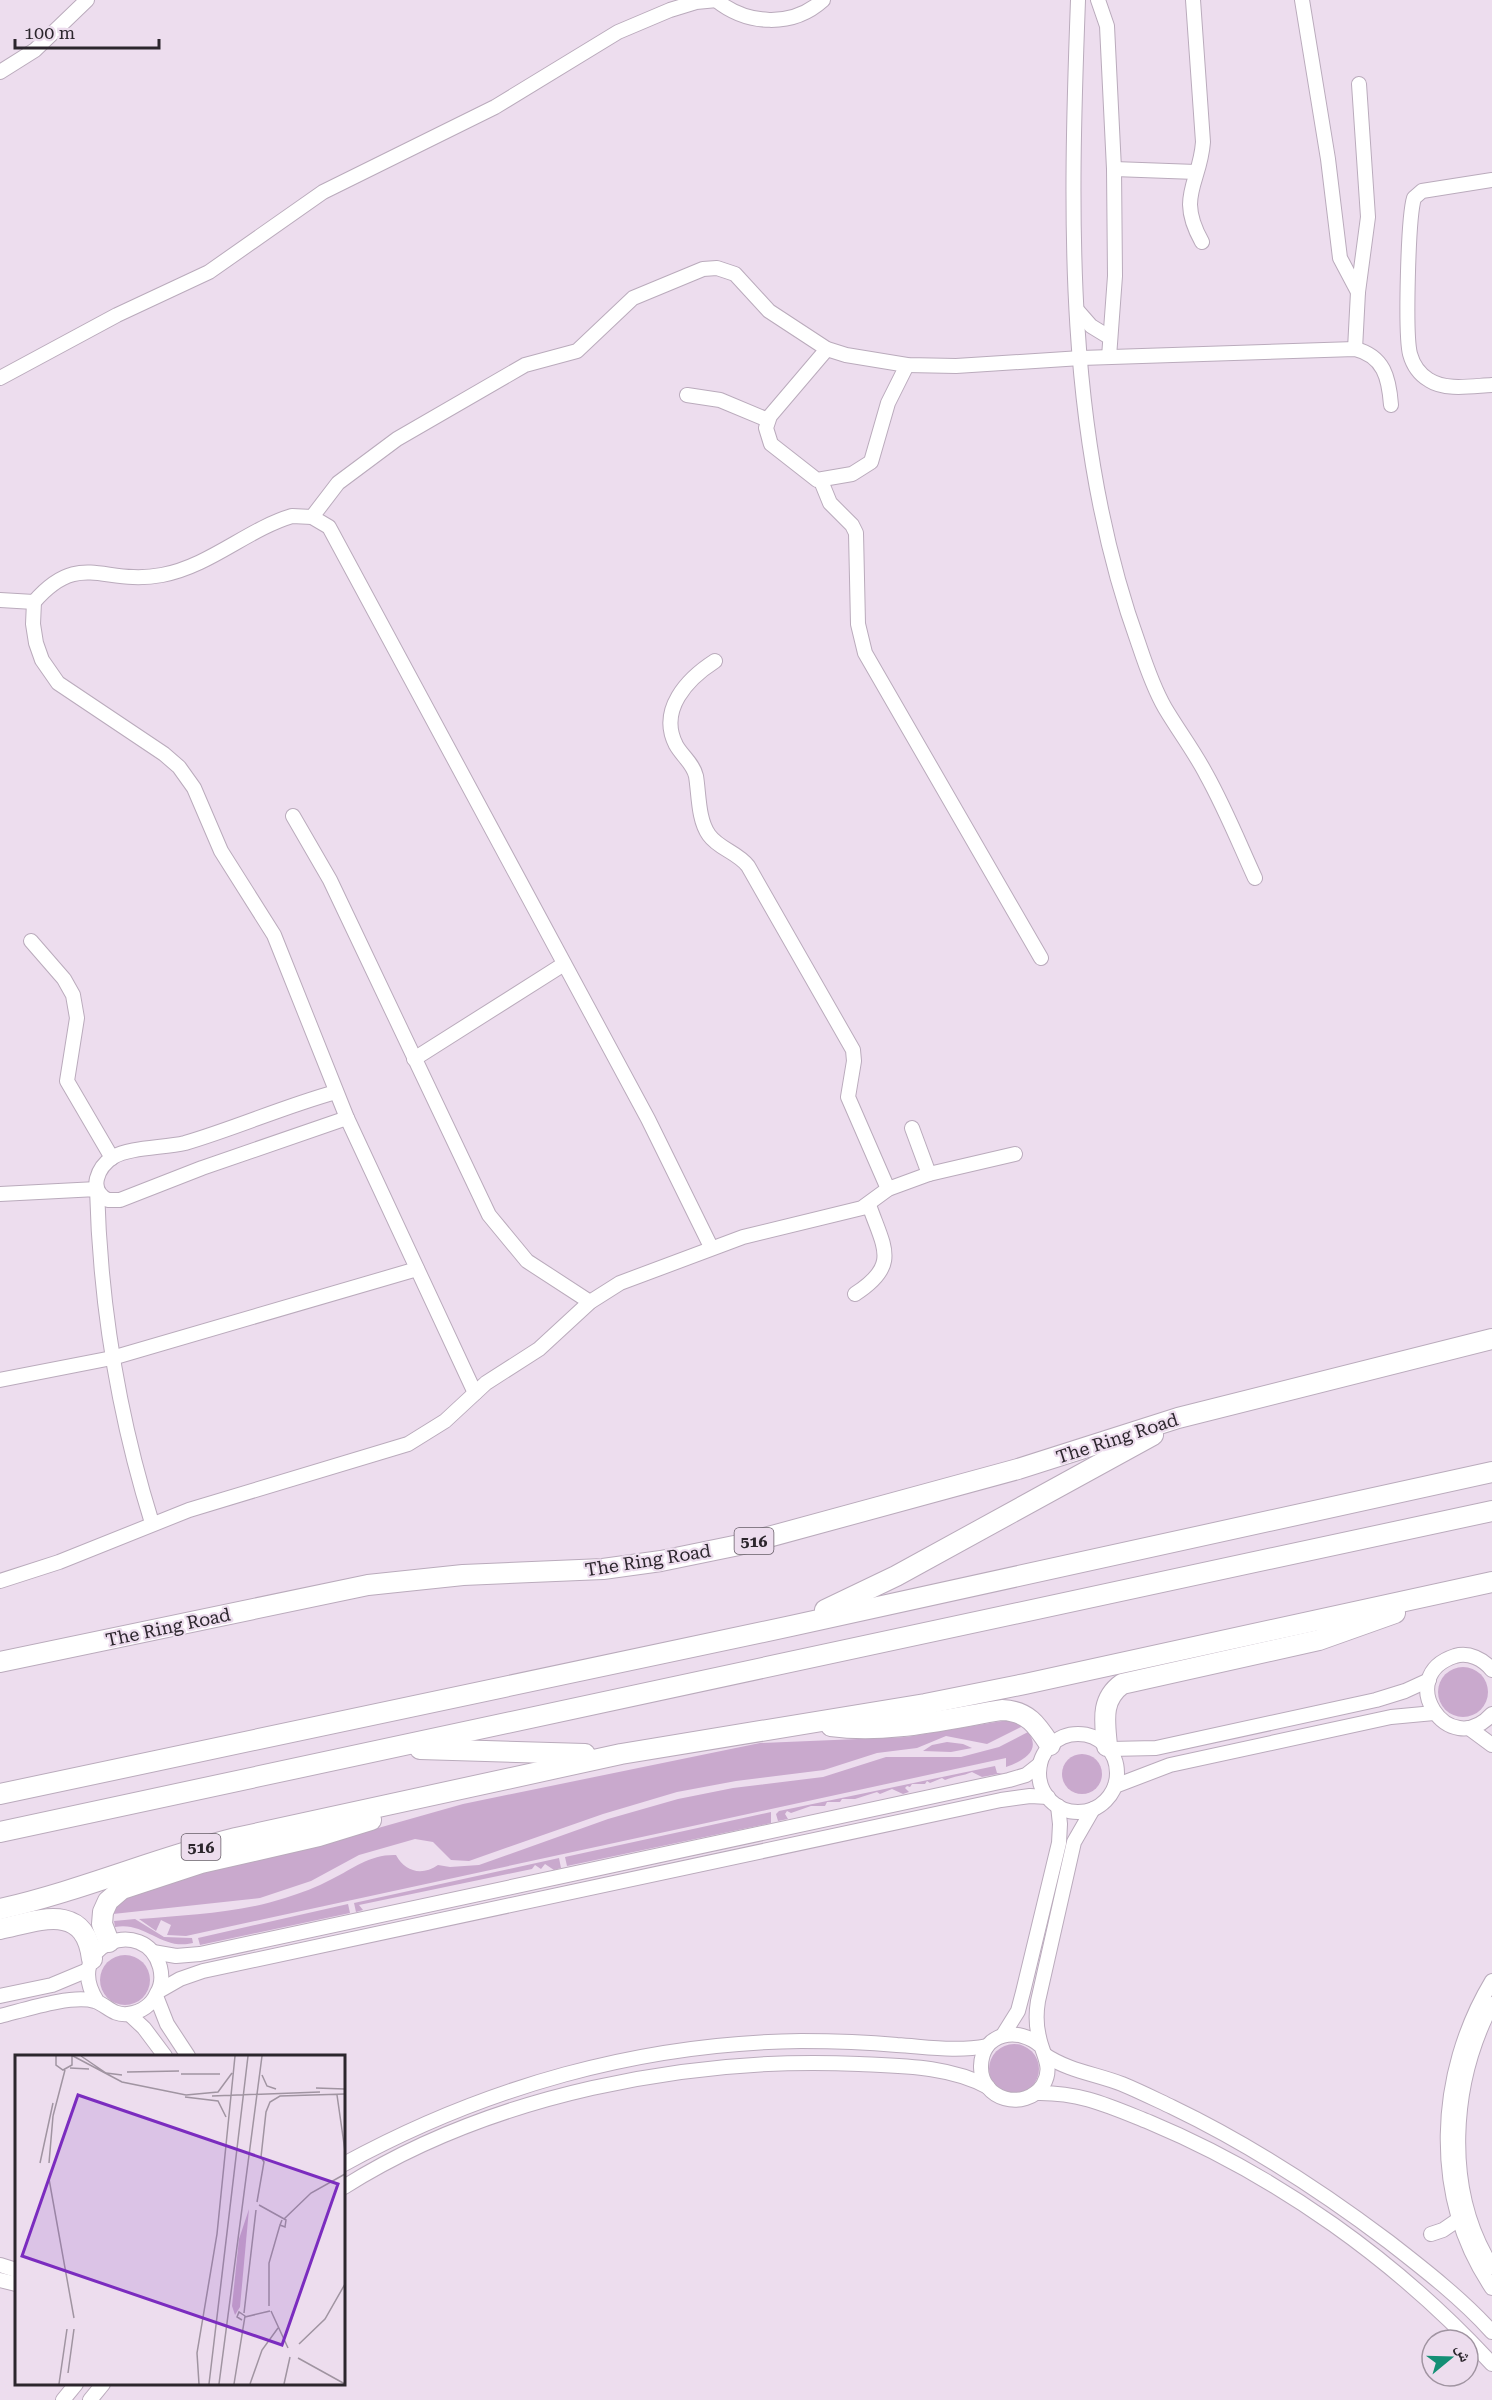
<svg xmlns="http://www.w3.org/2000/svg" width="1492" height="2400" viewBox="0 0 1492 2400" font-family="'Roboto Serif','Noto Naskh Arabic',serif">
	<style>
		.garden { fill: #c9a9cd }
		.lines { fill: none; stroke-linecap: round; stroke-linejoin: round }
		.minor-casing { stroke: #baabbc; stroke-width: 16 }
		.highway-casing { stroke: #baabbc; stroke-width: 22 }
		.minor { stroke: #fff; stroke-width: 14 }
		.highway { stroke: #fff; stroke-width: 20 }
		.labels { text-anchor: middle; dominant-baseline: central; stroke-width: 4.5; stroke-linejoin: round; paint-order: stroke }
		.shield { fill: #edddee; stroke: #665d67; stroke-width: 1.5 }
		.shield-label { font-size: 16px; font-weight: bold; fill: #2c262d }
		.street-label { font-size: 18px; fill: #2c262d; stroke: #edddee }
		.inset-road { fill: none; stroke: #a094a1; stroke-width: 1.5 }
		.view { fill: #7b2cbf; fill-opacity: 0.15; stroke: #7b2cbf; stroke-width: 3 }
		.inset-edge { fill: none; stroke: #2c262d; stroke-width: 3 }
	</style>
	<rect width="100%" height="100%" fill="#edddee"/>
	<!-- garden -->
	<g class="garden">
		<circle cx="1463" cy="1692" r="25"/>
		<polygon points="1008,1720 1023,1726 987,1744 946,1736 917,1748 877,1753 824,1770 736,1781 677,1792 603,1814 469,1861 451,1860 433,1842 415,1839 359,1855 311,1881 260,1898 113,1914 118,1903 129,1897 184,1878 357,1834 463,1804 760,1743 906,1737"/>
		<path d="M1028 1732C1042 1751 1023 1761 1006 1767V1758L186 1936 167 1935 171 1925 161 1920 156 1931 139 1919C187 1915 239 1913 285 1898 301 1893 317 1887 332 1879 354 1868 371 1854 396 1855 405 1872 422 1876 438 1865L450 1867 479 1865 608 1819 678 1799 733 1788 823 1777 886 1757H961L999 1747Z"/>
		<polygon points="947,1742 963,1744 972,1748 951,1752 923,1751 932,1745"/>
		<circle cx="1082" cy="1774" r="20"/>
		<path d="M995 1766 997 1773H1003L982 1777 972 1772C963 1776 954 1776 945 1780L942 1778 930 1783 927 1781 925 1784H912L910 1787 907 1786 905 1788 909 1792 903 1794 892 1789 880 1794 877 1792 855 1799H842L840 1802H827L825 1806H811L791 1813 787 1811 785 1814 788 1819 778 1821 776 1814 779 1811Z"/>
		<polygon points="771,1812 771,1823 567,1866 565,1857"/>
		<polygon points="559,1858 561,1868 554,1870 545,1864 541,1869 535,1865 532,1869 359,1905 363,1910 356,1912 354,1903"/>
		<polygon points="348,1904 350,1913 200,1945 198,1938"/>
		<path d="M135 1919 164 1937 192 1938 193 1943C162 1951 145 1921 115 1927L114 1921Z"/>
		<circle cx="125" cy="1980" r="25"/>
		<circle cx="1014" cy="2069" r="25"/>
	</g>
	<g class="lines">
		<!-- minor casing -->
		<g class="minor-casing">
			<g id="minor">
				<path d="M716 0C747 25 792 28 823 0"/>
				<path d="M1078 0C1070 215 1064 439 1139 645 1146 666 1154 689 1165 708 1178 730 1194 751 1206 774 1225 808 1239 843 1255 878"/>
				<polyline points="1098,0 1107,26 1114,169 1115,276 1109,357"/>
				<path d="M1193 0 1203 142C1200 184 1176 196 1202 242"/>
				<polyline points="1302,0 1328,159 1340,258 1358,292"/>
				<polyline points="0,72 35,50 87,0"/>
				<polyline points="1114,169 1196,172"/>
				<path d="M1492 180 1422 191 1414 198C1408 218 1405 334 1410 354 1413 365 1419 374 1429 380 1446 391 1472 386 1492 385"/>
				<polyline points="1077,310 1091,326 1109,337"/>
				<polyline points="827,349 770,416 766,428 771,444 817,480 852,474 871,462 888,403 907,365"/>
				<polyline points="1355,349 1358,292 1368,217 1359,84"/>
				<polyline points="0,378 117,315 209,272 323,192 495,107 618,32 670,10 696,2 717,0"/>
				<polyline points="687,395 720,400 768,420"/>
				<polyline points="821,481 830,503 852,525 856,533 858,624 865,653 1041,958"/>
				<path d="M312 517 338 483 397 439 525 365 577 351 633 298 703 269 717 268 735 274 769 311 827 349 846 355 907 365 956 366 1081 358 1355 349C1384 356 1389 378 1391 405"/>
				<polyline points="0,600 34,602"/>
				<path d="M715 661C687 679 658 710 676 745 682 756 693 763 696 776 699 794 698 820 709 835 719 849 737 852 748 866L853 1050 854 1061 848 1097 888 1189"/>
				<polyline points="293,816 330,880 489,1215 527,1261 590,1302"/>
				<polyline points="31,941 64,979 73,995 77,1018 67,1081 112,1158"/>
				<polyline points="414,1059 564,964"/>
				<path d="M336 1092C285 1106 236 1128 185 1143 164 1148 130 1147 113 1157 98 1167 87 1190 108 1200H120L202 1168 347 1118"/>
				<polyline points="912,1128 929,1174"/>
				<path d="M0 1194 97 1189C100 1304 118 1414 152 1523"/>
				<path d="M855 1294C900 1265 884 1248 869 1205"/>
				<polyline points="0,1380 112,1358 417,1269"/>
				<path d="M475 1393 347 1118 274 935 221 851 194 788 179 767 164 754 58 683 42 660 36 643 33 624 34 602C80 549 103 586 162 575 210 566 248 529 292 516L312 517 329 527 648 1119 711 1247"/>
				<polyline points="0,1581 59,1562 189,1510 408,1444 445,1421 486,1383 539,1349 590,1302 620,1283 743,1237 862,1208 888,1189 929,1174 1015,1154"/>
				<path d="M1492 1670C1483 1659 1469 1652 1455 1656 1393 1676 1448 1762 1492 1714"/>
				<polyline points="1469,1728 1492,1745"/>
				<circle cx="1078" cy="1773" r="39"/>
				<polyline points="1110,1749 1156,1748 1376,1700 1405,1691 1429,1680"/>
				<polyline points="1115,1786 1170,1765 1391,1717 1434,1713"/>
				<polyline points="153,1952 176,1956 200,1954 1009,1780 1026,1775 1040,1764"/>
				<path d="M1492 1981C1436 2074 1430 2196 1492 2288"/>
				<polyline points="159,1991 180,1979 203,1971 1001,1800 1030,1796 1048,1797"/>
				<polyline points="0,1996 52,1985 88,1970"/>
				<polyline points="156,1996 167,2024 188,2056"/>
				<path d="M1492 2004C1451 2083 1443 2189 1492 2267"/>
				<polyline points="129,2014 144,2028 165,2056"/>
				<path d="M0 2016C24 2010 72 1994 95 2001 107 2005 113 2016 128 2014 141 2012 152 2005 157 1993 162 1985 162 1975 160 1967 145 1914 61 1945 97 2001"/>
				<polyline points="1003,2035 1018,2011 1023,1992 1059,1843 1060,1824 1058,1806"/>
				<path d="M1041 2046C1019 2026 982 2032 981 2066 980 2100 1025 2112 1043 2085 1054 2067 1042 2054 1039 2037 1036 2025 1036 2013 1038 2001L1074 1842 1093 1809"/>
				<path d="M1045 2055C1069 2071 1096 2074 1122 2084 1139 2091 1155 2099 1172 2107 1249 2144 1320 2190 1389 2242 1425 2270 1461 2298 1492 2332"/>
				<path d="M1036 2093C1080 2092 1109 2106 1149 2122 1278 2176 1397 2261 1492 2364"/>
				<path d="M344 2164C485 2087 640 2043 801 2041 833 2041 865 2042 897 2045 928 2047 957 2052 987 2046"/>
				<path d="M344 2187C490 2095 688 2056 859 2064 902 2066 950 2066 988 2087"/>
				<polyline points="1431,2234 1443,2230 1459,2219"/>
				<polyline points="0,2265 16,2270"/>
				<polyline points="0,2280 16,2284"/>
				<polyline points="63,2400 76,2384"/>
				<polyline points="90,2400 103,2384"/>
			</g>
		</g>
		<!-- highway casing -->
		<g class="highway-casing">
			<g id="highway">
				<polyline points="825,1610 896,1576 1153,1435"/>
				<polyline points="0,1662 368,1585 463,1575 603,1569 661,1561 739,1545 1018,1469 1178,1418 1492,1339"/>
				<path d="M831 1726C888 1734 946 1719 1002 1710 1028 1711 1037 1725 1050 1745"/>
				<path d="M1107 1746C1105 1722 1100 1700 1122 1684L1319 1640 1395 1613"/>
				<polyline points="420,1749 585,1754"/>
				<polyline points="0,1794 791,1626 1492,1472"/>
				<polyline points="0,1832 1492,1511"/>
				<path d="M0 1909C80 1891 156 1858 236 1838L621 1754 925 1704 1025 1684 1492 1582"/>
				<path d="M0 1929C38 1921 85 1901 92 1959"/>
				<polyline points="109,1942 102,1924 103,1912 108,1901 122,1889 201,1863 319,1836 371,1820"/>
			</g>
		</g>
		<!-- minor -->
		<use href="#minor" class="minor"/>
		<!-- highway -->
		<use href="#highway" class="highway"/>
	</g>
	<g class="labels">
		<!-- shield labels -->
		<g class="shield">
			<rect x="734.5" y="1528" width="39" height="26" rx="4.5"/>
			<rect x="181.5" y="1834" width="39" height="26" rx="4.5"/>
		</g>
		<g class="shield-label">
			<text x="754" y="1541">516</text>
			<text x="201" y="1847">516</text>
		</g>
		<!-- street labels -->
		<g class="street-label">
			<text transform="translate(1117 1438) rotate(-18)">The Ring Road</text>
			<text transform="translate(648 1560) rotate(-9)">The Ring Road</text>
			<text transform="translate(168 1627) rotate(-12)">The Ring Road</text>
		</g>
	</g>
	<!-- overview -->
	<g transform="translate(15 2055)">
		<rect width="330" height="330" fill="#edddee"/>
		<path d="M234 154 225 252 220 260 217 251 224 184Z" fill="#c9a9cd"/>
		<path class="inset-road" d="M41 1V10L48 15 57 10V1M58 1 107 27 171 40 203 37 217 18M66 1 91 18 107 20M55 13 74 14M112 17 164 16M166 19H205M247 20 252 31 261 34M301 33 330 34M322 40 330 96M197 41 305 37M170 42 203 46 211 62M38 61 50 15M25 108 38 48M34 108 38 61M34 124 59 263M242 147 249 107 246 102 251 57 255 47 265 41 330 39M244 150 271 165 270 172 265 170 267 165M269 164 296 138 330 119M254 251V208L265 170M256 256 273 293M229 258 241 155M230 262 255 256M284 289 310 264 330 229M283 303 330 329M53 318 59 274M44 329 52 274M184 329 182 298 202 179 220 1M194 329 233 1M204 329 247 1M219 329 230 261 224 257 222 262 227 265M235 329 247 295 263 273M269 329 275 302"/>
		<path class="view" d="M63 40 323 129 267 290 7 201Z"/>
		<rect width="330" height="330" class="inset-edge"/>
	</g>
	<!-- north arrow -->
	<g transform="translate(1450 2358) rotate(71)"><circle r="28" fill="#edddee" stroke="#a094a1" stroke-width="1.5"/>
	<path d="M0-4.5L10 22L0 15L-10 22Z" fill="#148f75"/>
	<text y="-9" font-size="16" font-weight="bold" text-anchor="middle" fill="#2c262d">ش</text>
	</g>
	<!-- scale -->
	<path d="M15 39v9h144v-9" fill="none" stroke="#2c262d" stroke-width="3"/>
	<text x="24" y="39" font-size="18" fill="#2c262d" stroke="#edddee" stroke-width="4.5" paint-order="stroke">100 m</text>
</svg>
